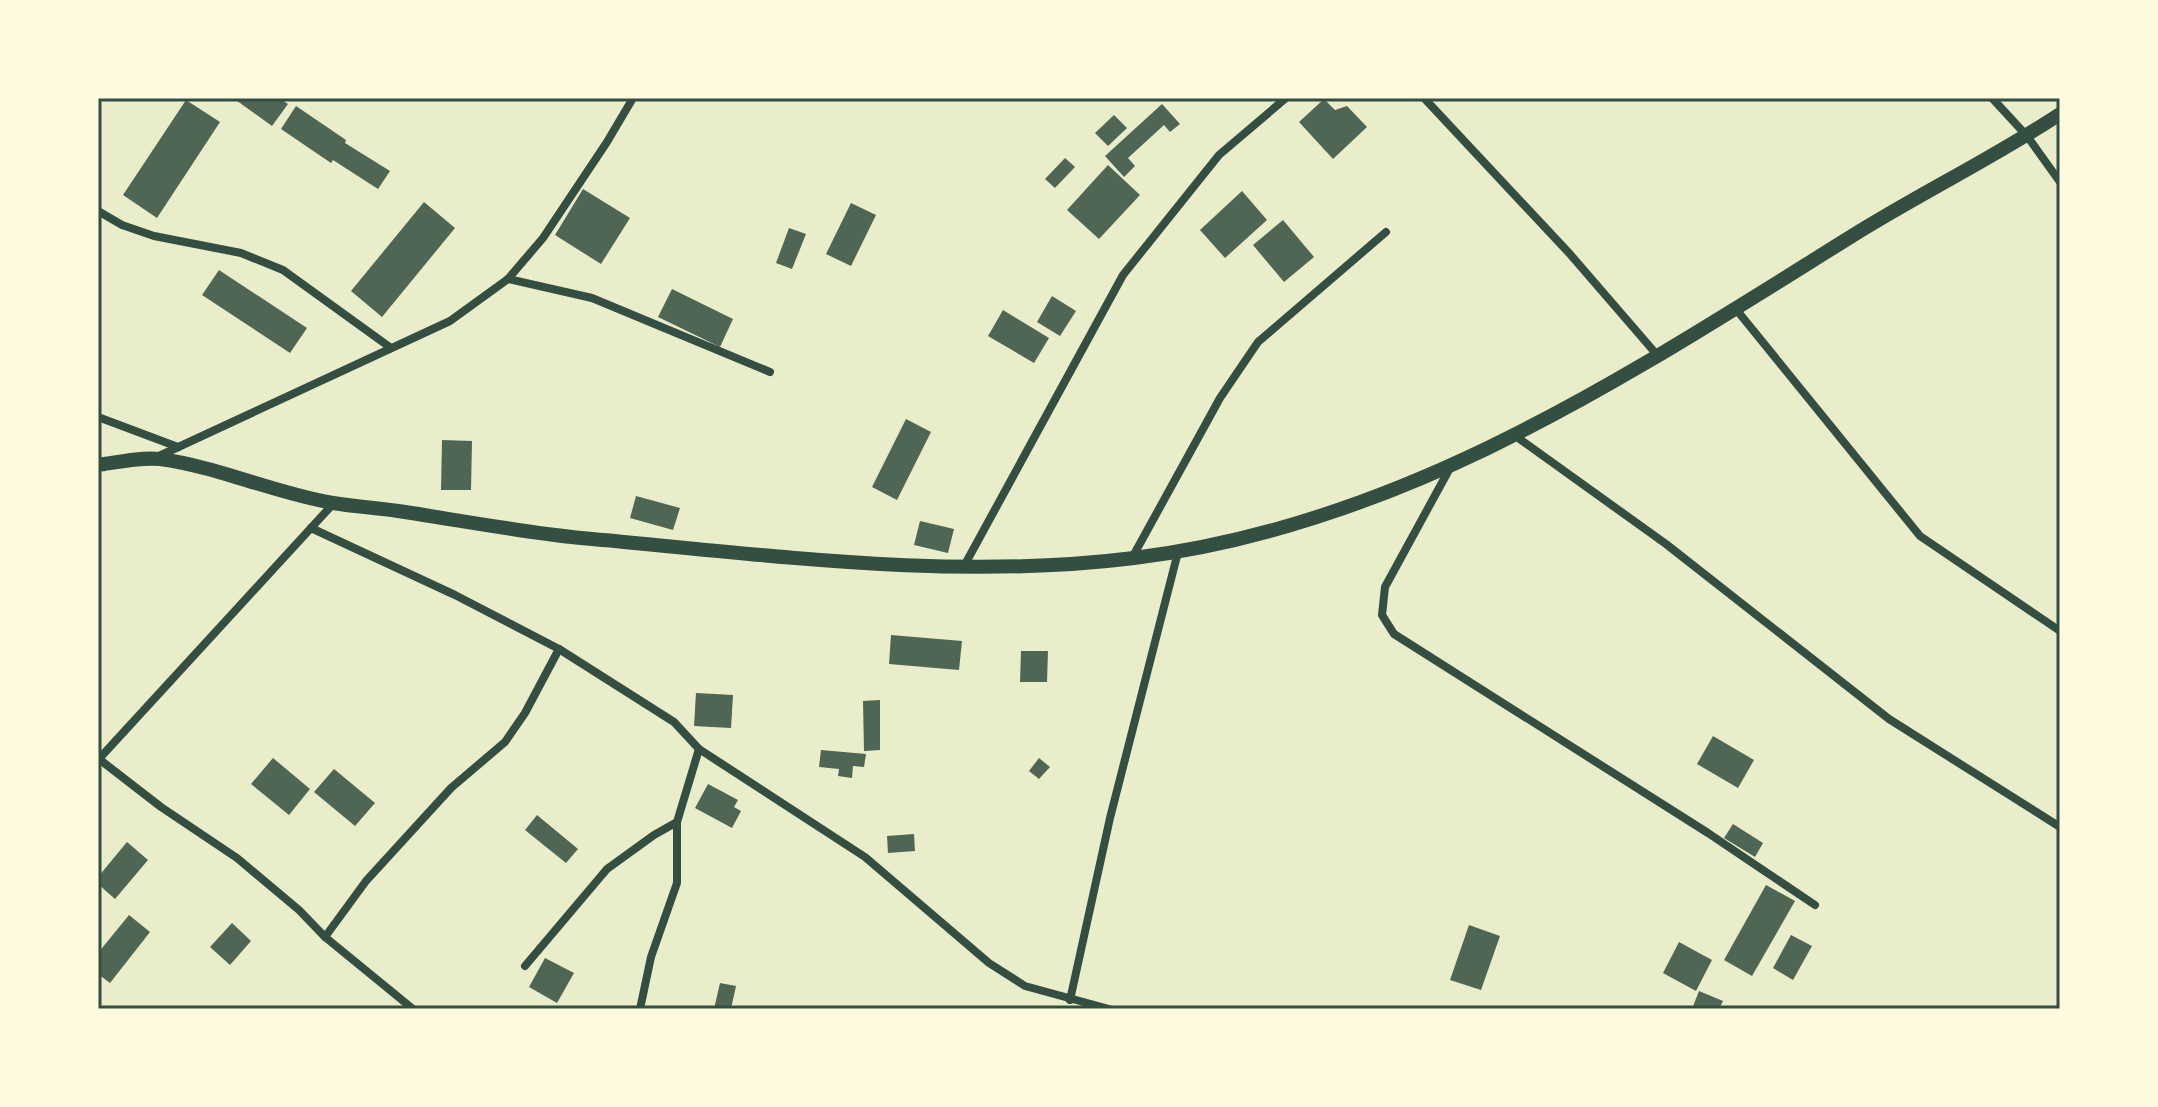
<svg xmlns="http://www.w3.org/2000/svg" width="2158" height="1107" viewBox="0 0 2158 1107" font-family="'Fira Sans',sans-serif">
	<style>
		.building { fill: #4f6655 }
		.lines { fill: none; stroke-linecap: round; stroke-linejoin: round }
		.minor { stroke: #344e41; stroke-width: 8 }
		.tertiary { stroke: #344e41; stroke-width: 14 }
		.neatline { fill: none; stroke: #344e41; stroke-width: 3 }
	</style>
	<rect width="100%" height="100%" fill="#e9edc9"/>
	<!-- building -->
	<g class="building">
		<polygon points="233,98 279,98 288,104 272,126"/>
		<polygon points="1324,99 1335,110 1347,106 1367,127 1333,159 1299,122"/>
		<polygon points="186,100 220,122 157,218 123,195"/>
		<polygon points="1162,104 1180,124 1170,132 1164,125 1128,158 1135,166 1124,177 1105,156"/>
		<polygon points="296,106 346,140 345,143 390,171 378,189 333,160 331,163 281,129"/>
		<polygon points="1114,115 1127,128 1108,146 1095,133"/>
		<polygon points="1065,158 1075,167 1055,188 1045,179"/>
		<polygon points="1108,165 1140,195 1099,239 1067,210"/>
		<polygon points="583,189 630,218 601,264 555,235"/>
		<polygon points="1242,191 1267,220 1225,258 1200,230"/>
		<polygon points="424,202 455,228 382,317 351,291"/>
		<polygon points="851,203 876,215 851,266 826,254"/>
		<polygon points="1283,220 1314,257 1284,282 1253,245"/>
		<polygon points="789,228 806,234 792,269 776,263"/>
		<polygon points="219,270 307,328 290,353 202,295"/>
		<polygon points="672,289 733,319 720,347 658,317"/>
		<polygon points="1052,296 1076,311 1060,336 1037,322"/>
		<polygon points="1003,310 1049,338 1034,363 988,336"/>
		<polygon points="906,419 931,432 897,500 872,487"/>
		<polygon points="442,440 472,441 471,490 441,490"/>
		<polygon points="636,496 680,508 673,530 630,518"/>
		<polygon points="920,521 954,529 948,553 914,545"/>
		<polygon points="891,635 962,641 959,670 889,664"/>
		<polygon points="1021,651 1048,651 1047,682 1020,682"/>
		<polygon points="696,693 733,695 731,728 694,726"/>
		<polygon points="880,700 880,750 864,751 863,701"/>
		<polygon points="1713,736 1754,760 1738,788 1697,764"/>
		<polygon points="821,750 866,754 864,767 853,766 852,778 838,776 839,769 819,767"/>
		<polygon points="273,758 310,789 289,815 251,784"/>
		<polygon points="1039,758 1050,767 1039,779 1029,771"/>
		<polygon points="334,769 375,803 355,826 314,792"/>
		<polygon points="708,784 738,800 734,807 741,811 732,828 695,808"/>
		<polygon points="537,815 578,849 566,863 525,830"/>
		<polygon points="1733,824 1763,843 1755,857 1724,838"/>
		<polygon points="914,834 915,851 888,853 887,836"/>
		<polygon points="127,842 148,860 115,899 98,884 98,877"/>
		<polygon points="1766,885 1795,901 1752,976 1724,960"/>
		<polygon points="129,915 150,932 110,983 98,974 98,953"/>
		<polygon points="232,923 251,941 230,965 210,947"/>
		<polygon points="1469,925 1500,936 1481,990 1450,980"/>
		<polygon points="1791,935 1812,946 1793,980 1773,968"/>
		<polygon points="1679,942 1712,960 1696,991 1663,973"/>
		<polygon points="545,958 574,973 557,1003 529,987"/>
		<polygon points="720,983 736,986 731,1009 714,1009"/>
		<polygon points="1699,991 1723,1001 1719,1009 1692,1009"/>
	</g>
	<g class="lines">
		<!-- minor -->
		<g class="minor">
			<polyline points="1424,98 1569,253 1658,356"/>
			<polyline points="1992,98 2027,136 2060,182"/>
			<polyline points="98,211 122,225 154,236 241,253 283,270 391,348"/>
			<polyline points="508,279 592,298 770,372"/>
			<polyline points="1735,308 1920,536 2060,631"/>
			<polyline points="98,417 178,447"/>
			<polyline points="1514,435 1666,544 1889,719 2060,827"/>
			<polyline points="159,456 450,321 508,279 543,238 607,142 633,98"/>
			<polyline points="1450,468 1385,587 1382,615 1394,634 1708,833 1815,905"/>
			<polyline points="311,528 455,595 559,649 674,722 699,749 865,857 989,963 1025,986 1109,1009"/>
			<polyline points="1132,558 1220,398 1258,342 1386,232"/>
			<polyline points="963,568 1123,275 1219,155 1286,98"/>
			<polyline points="99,759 161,807 237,858 299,910 325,937 413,1009"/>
			<polyline points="98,760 333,504"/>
			<polyline points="325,937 366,881 451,788 505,742 525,713 559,649"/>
			<polyline points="525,966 607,869 654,835 677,822"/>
			<polyline points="1070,1000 1110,818 1178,552"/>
			<polyline points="640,1009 651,957 677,883 677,822 699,749"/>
		</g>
		<!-- tertiary -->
		<path class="tertiary" d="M98 465C118 462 141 457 160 459 219 467 274 493 333 503 357 507 381 508 405 512 464 521 522 532 581 538 764 554 950 581 1134 558 1404 525 1627 376 1852 236 1921 193 1993 158 2060 114"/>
	</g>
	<!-- border -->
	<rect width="2158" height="1107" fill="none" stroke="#fefae0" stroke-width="200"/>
	<rect x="100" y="100" width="1958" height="907" class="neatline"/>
</svg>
